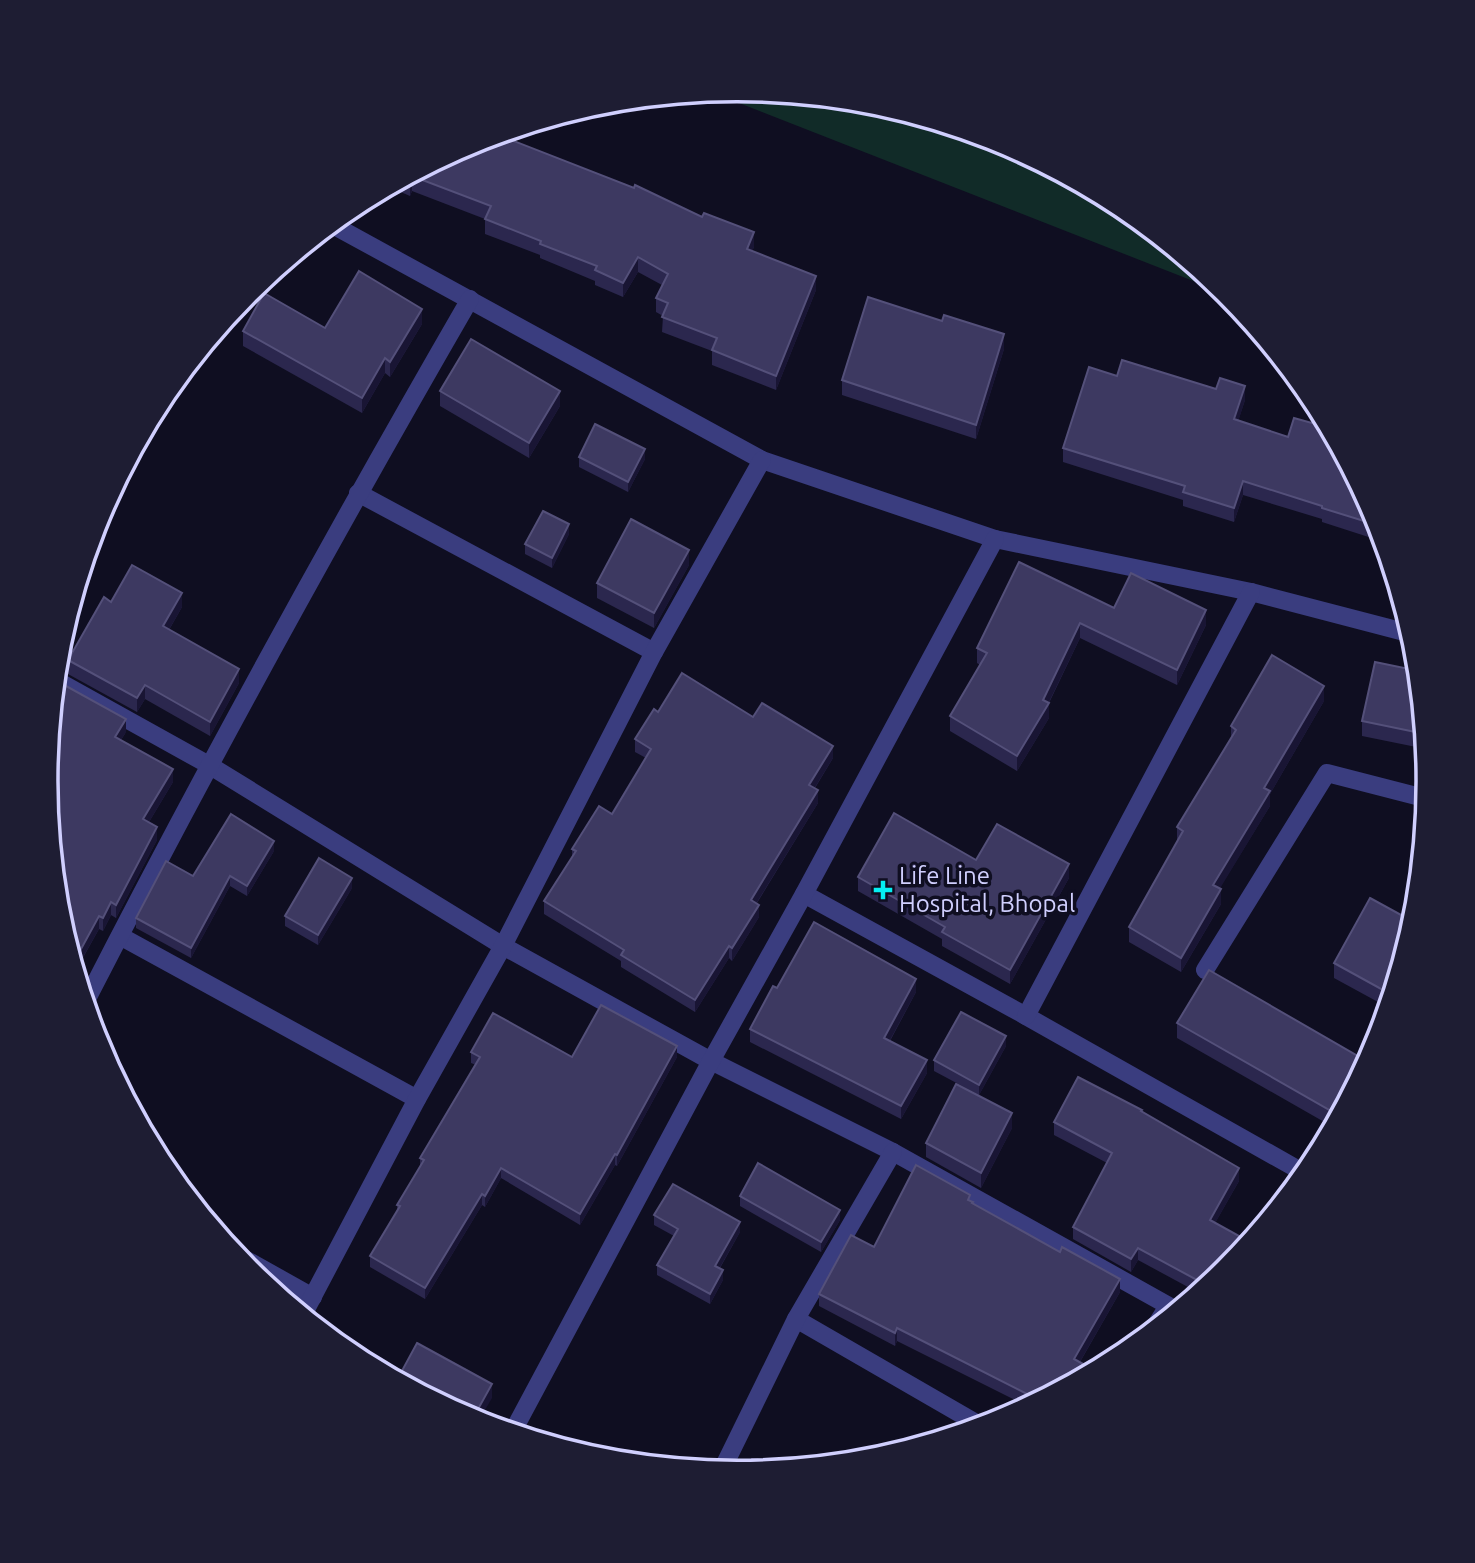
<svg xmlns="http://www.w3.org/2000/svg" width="1475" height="1563" font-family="Ubuntu,sans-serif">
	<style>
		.green { fill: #112b28 }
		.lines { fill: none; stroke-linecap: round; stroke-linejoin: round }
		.street { stroke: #3a3d7f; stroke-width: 18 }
		.wall { fill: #2b274e }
		.shaded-wall { fill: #191534 }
		.building { fill: #3d3961; stroke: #54507a; stroke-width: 2 }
		.poi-dot { fill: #05eff3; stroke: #0f0e21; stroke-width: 2.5 }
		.labels { text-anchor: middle; stroke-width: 7; stroke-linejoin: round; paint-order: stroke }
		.poi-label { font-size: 24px; fill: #d0cffe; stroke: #0f0e21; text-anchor: start }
		.rim { fill: none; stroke: #d0cffe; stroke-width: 3.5 }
	</style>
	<rect width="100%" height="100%" fill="#0f0e21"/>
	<polygon class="green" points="738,90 873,103 1003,142 1122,206 1229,295 711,92"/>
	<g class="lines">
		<g class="street">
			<polyline points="331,224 762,460 995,539 1251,592 1412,634"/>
			<polyline points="358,493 654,652"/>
			<polyline points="56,680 209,765 503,946 711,1061 893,1152 1178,1311"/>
			<polyline points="804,894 1026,1016 1306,1174"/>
			<polyline points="120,936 417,1099"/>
			<polyline points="1205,970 1327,773 1428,799"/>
			<path d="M85 1003C207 765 336 531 470 299"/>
			<polyline points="1026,1016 1251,592"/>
			<polyline points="234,1253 313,1297"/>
			<polyline points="303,1315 417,1099 503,946 654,652 762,460"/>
			<polyline points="796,1319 983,1427"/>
			<polyline points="1151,1333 1168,1306"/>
			<polyline points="512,1433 711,1061 804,894 995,539"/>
			<polyline points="721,1472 796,1319 893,1152"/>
		</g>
	</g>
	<g class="wall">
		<polygon points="510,131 510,140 754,247 752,251 816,290 776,390 712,365 712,351 662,332 663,316 656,312 656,298 662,285 638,272 623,297 595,285 595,281 540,258 540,255 485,234 485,219 412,191 410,196 389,187 473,142"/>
		<polygon points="422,324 390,377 385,373 362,413 243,346 243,331"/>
		<polygon points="1004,349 976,439 842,395 842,380"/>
		<polygon points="1117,376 1245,400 1238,421 1377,517 1384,542 1322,522 1322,519 1243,495 1234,522 1183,506 1183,500 1063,462 1063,448"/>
		<polygon points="440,391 560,406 529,458 440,406"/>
		<polygon points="579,457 645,459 628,492 579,467"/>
		<polygon points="569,534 552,568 525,554 525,544"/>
		<polygon points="689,565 654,628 597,598 597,583"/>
		<polygon points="111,602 182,607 169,630 239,683 210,736 145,699 137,712 68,674 68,660"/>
		<polygon points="1114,608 1206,625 1177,685 1080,638 1049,703 1049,718 1017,771 950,731 950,716 980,665 977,663 977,648"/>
		<polygon points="1419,671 1426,749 1362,736 1362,721"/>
		<polygon points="1324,701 1270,794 1270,806 1219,889 1221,904 1181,972 1129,942 1129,927 1177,842 1177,827 1231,738 1231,726"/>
		<polygon points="658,712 753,717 833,758 815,788 818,803 757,903 759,917 732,961 729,958 695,1012 621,967 621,961 544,914 544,901 572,857 572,849 612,814 646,758 635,752 635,739"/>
		<polygon points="126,732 121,740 173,782 149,822 157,840 116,918 111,915 103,931 99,929 80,963 81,976 78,980 59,916 46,781"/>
		<polygon points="274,851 247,896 230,886 191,958 136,928 136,918 193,876"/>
		<polygon points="976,860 1069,878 1010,984 942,946 942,939 858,891 858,877"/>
		<polygon points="352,888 318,945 285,926 285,916"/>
		<polygon points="1414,922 1389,1008 1334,978 1334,963"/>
		<polygon points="777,988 916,992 890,1041 927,1073 901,1119 750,1042 750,1029"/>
		<polygon points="1177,1023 1368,1062 1333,1127 1177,1038"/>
		<polygon points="1006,1046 979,1095 934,1071 934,1060"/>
		<polygon points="471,1052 572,1057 677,1057 617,1166 615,1165 580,1225 501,1178 485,1207 482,1205 425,1299 370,1267 370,1256 397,1211 397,1205 420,1166 420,1158 476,1065 471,1063"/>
		<polygon points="1142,1112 1239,1181 1215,1223 1227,1271 1199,1293 1138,1260 1131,1272 1073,1239 1073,1227 1107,1163 1054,1135 1054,1122"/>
		<polygon points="1012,1128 981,1188 926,1157 926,1143"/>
		<polygon points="740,1196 840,1220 821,1252 740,1206"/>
		<polygon points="970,1201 973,1204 1120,1292 1080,1362 1094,1372 1027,1408 1027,1406 897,1341 895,1346 819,1306 819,1294 874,1247"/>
		<polygon points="654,1215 740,1232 720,1268 723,1280 710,1304 657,1275 657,1265 674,1236 654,1225"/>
	</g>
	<g class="shaded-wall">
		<polygon points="412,176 412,191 410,196 410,181"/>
		<polygon points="754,232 754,247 747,263 747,249"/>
		<polygon points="638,257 638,272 623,297 623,283"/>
		<polygon points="816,276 816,290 776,390 776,376"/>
		<polygon points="422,309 422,324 390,377 390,362"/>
		<polygon points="1004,334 1004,349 976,439 976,425"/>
		<polygon points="385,358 385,373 362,413 362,398"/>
		<polygon points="1245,386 1245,400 1234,434 1234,419"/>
		<polygon points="560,391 560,406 529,458 529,443"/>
		<polygon points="645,449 645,459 628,492 628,482"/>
		<polygon points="1243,481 1243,495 1234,522 1234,508"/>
		<polygon points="569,524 569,534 552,568 552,558"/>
		<polygon points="689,550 689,565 654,628 654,613"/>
		<polygon points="182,593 182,607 163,640 163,626"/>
		<polygon points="1206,610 1206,625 1177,685 1177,670"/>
		<polygon points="1080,623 1080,638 1048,704 1049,703 1049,718 1017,771 1017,756"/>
		<polygon points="239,669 239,683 210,736 210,722"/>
		<polygon points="145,685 145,699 137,712 137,698"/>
		<polygon points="1324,686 1324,701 1270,794 1270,806 1213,900 1213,885 1264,788"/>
		<polygon points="126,719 126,732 115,749 115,737"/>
		<polygon points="833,746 833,758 809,797 809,785"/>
		<polygon points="173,769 173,782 143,832 143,819"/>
		<polygon points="818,790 818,803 751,912 751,900"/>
		<polygon points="157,827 157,840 116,918 116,905"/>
		<polygon points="274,841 274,851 247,896 247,886"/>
		<polygon points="1069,864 1069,878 1010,984 1010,970"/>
		<polygon points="230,876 230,886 191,958 191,948"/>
		<polygon points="352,878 352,888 318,945 318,935"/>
		<polygon points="1221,889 1221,904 1181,972 1181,958"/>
		<polygon points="111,902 111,915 103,931 103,918"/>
		<polygon points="759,905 759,917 732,961 732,948"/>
		<polygon points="99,916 99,929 75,971 75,960"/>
		<polygon points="729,946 729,958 695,1012 695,1000"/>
		<polygon points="81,963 81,976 78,980 76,972"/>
		<polygon points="916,979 916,992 884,1051 884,1038"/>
		<polygon points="1006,1036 1006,1046 979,1095 979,1085"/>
		<polygon points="677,1046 677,1057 617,1166 617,1155"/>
		<polygon points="927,1060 927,1073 901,1119 901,1106"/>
		<polygon points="1012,1113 1012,1128 981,1188 981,1173"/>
		<polygon points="615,1154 615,1165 580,1225 580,1214"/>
		<polygon points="501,1168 501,1178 485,1207 485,1196"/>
		<polygon points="1239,1168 1239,1181 1210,1232 1210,1220"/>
		<polygon points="482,1194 482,1205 425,1299 425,1288"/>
		<polygon points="840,1210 840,1220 821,1252 821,1242"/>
		<polygon points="740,1222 740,1232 715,1276 715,1266"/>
		<polygon points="1138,1248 1138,1260 1131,1272 1131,1259"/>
		<polygon points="723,1270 723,1280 710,1304 710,1294"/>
		<polygon points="1120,1279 1120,1292 1074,1372 1074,1359"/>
		<polygon points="897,1328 897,1341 895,1346 895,1333"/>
		<polygon points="492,1384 492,1398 478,1422 472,1420"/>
	</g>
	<g class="building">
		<polygon points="509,131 506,138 634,188 635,185 702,217 704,213 754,232 747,249 816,276 776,376 712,350 717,338 662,317 668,303 656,298 668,274 638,257 623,283 595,270 597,266 540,244 541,241 485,219 491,206 412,176 410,181 405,179 473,142"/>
		<polygon points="359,271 422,309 390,362 385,358 362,398 243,331 264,293 325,328"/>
		<polygon points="868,297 942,321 944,315 1004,334 976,425 842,380"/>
		<polygon points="471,339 560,391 529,443 440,391"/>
		<polygon points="1122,360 1216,389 1220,378 1245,386 1234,419 1288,437 1294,418 1330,428 1377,517 1380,526 1322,508 1322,506 1243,481 1234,508 1183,492 1185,486 1063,448 1089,367 1117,376"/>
		<polygon points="595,424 645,449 628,482 579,457"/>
		<polygon points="543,511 569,524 552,558 525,544"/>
		<polygon points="631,519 689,550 654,613 597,583"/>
		<polygon points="1019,562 1114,608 1131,573 1206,610 1177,670 1080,623 1043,700 1049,703 1017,756 950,716 987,653 977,648"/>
		<polygon points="132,565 182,593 163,626 239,669 210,722 145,685 137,698 68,660 104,597 111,602"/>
		<polygon points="1272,655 1324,686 1264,788 1270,791 1213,885 1221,889 1181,958 1129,927 1183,831 1177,827 1236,730 1231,726"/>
		<polygon points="1375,662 1419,671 1425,734 1362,721"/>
		<polygon points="682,673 753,717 762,703 833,746 809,785 818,790 751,900 759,905 732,948 729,946 695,1000 621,955 624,950 544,901 576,851 572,849 599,806 612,814 651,749 635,739 654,709 658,712"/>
		<polygon points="57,681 126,719 115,737 173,769 143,819 157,827 116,905 111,902 103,918 99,916 75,960 81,963 76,972 59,916 46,781 55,684"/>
		<polygon points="894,813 976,860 997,824 1069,864 1010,970 942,932 945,927 858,877"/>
		<polygon points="231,814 274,841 247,886 230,876 191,948 136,918 166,861 193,876"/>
		<polygon points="319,858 352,878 318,935 285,916"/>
		<polygon points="1370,898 1414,922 1392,995 1334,963"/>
		<polygon points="814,922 916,979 884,1038 927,1060 901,1106 750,1029 773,986 777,988"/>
		<polygon points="1209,970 1368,1062 1340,1116 1177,1023"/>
		<polygon points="601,1005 677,1046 617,1155 615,1154 580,1214 501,1168 485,1196 482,1194 425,1288 370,1256 400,1206 397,1205 424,1160 420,1158 480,1057 471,1052 493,1013 572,1057"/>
		<polygon points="961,1012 1006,1036 979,1085 934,1060"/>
		<polygon points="1078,1077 1142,1110 1141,1111 1239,1168 1210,1220 1250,1242 1227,1271 1208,1286 1138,1248 1131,1259 1073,1227 1112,1153 1054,1122"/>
		<polygon points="956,1084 1012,1113 981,1173 926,1143"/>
		<polygon points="758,1163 840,1210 821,1242 740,1196"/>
		<polygon points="916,1165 970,1195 968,1200 973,1202 972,1203 1060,1252 1062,1247 1120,1279 1074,1359 1094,1370 1093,1372 1028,1407 1033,1397 897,1328 895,1333 819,1294 851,1235 874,1247"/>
		<polygon points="673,1184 740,1222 715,1266 723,1270 710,1294 657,1265 678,1229 654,1215"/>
		<polygon points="417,1343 492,1384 472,1420 397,1380"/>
		<polygon points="752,1459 809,1466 744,1473"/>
	</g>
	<path class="poi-dot" d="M879.5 879.5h7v7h7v7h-7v7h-7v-7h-7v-7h7z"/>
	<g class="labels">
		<g class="poi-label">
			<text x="899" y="884">Life Line<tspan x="899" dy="28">Hospital, Bhopal</tspan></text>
		</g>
	</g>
	<path d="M0 0H1475V1563H0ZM58 781a679 679 0 1 1 1358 0a679 679 0 1 1-1358 0Z" fill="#1e1d33" fill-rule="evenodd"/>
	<path class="rim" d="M58 781a679 679 0 1 1 1358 0a679 679 0 1 1-1358 0Z"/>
</svg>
